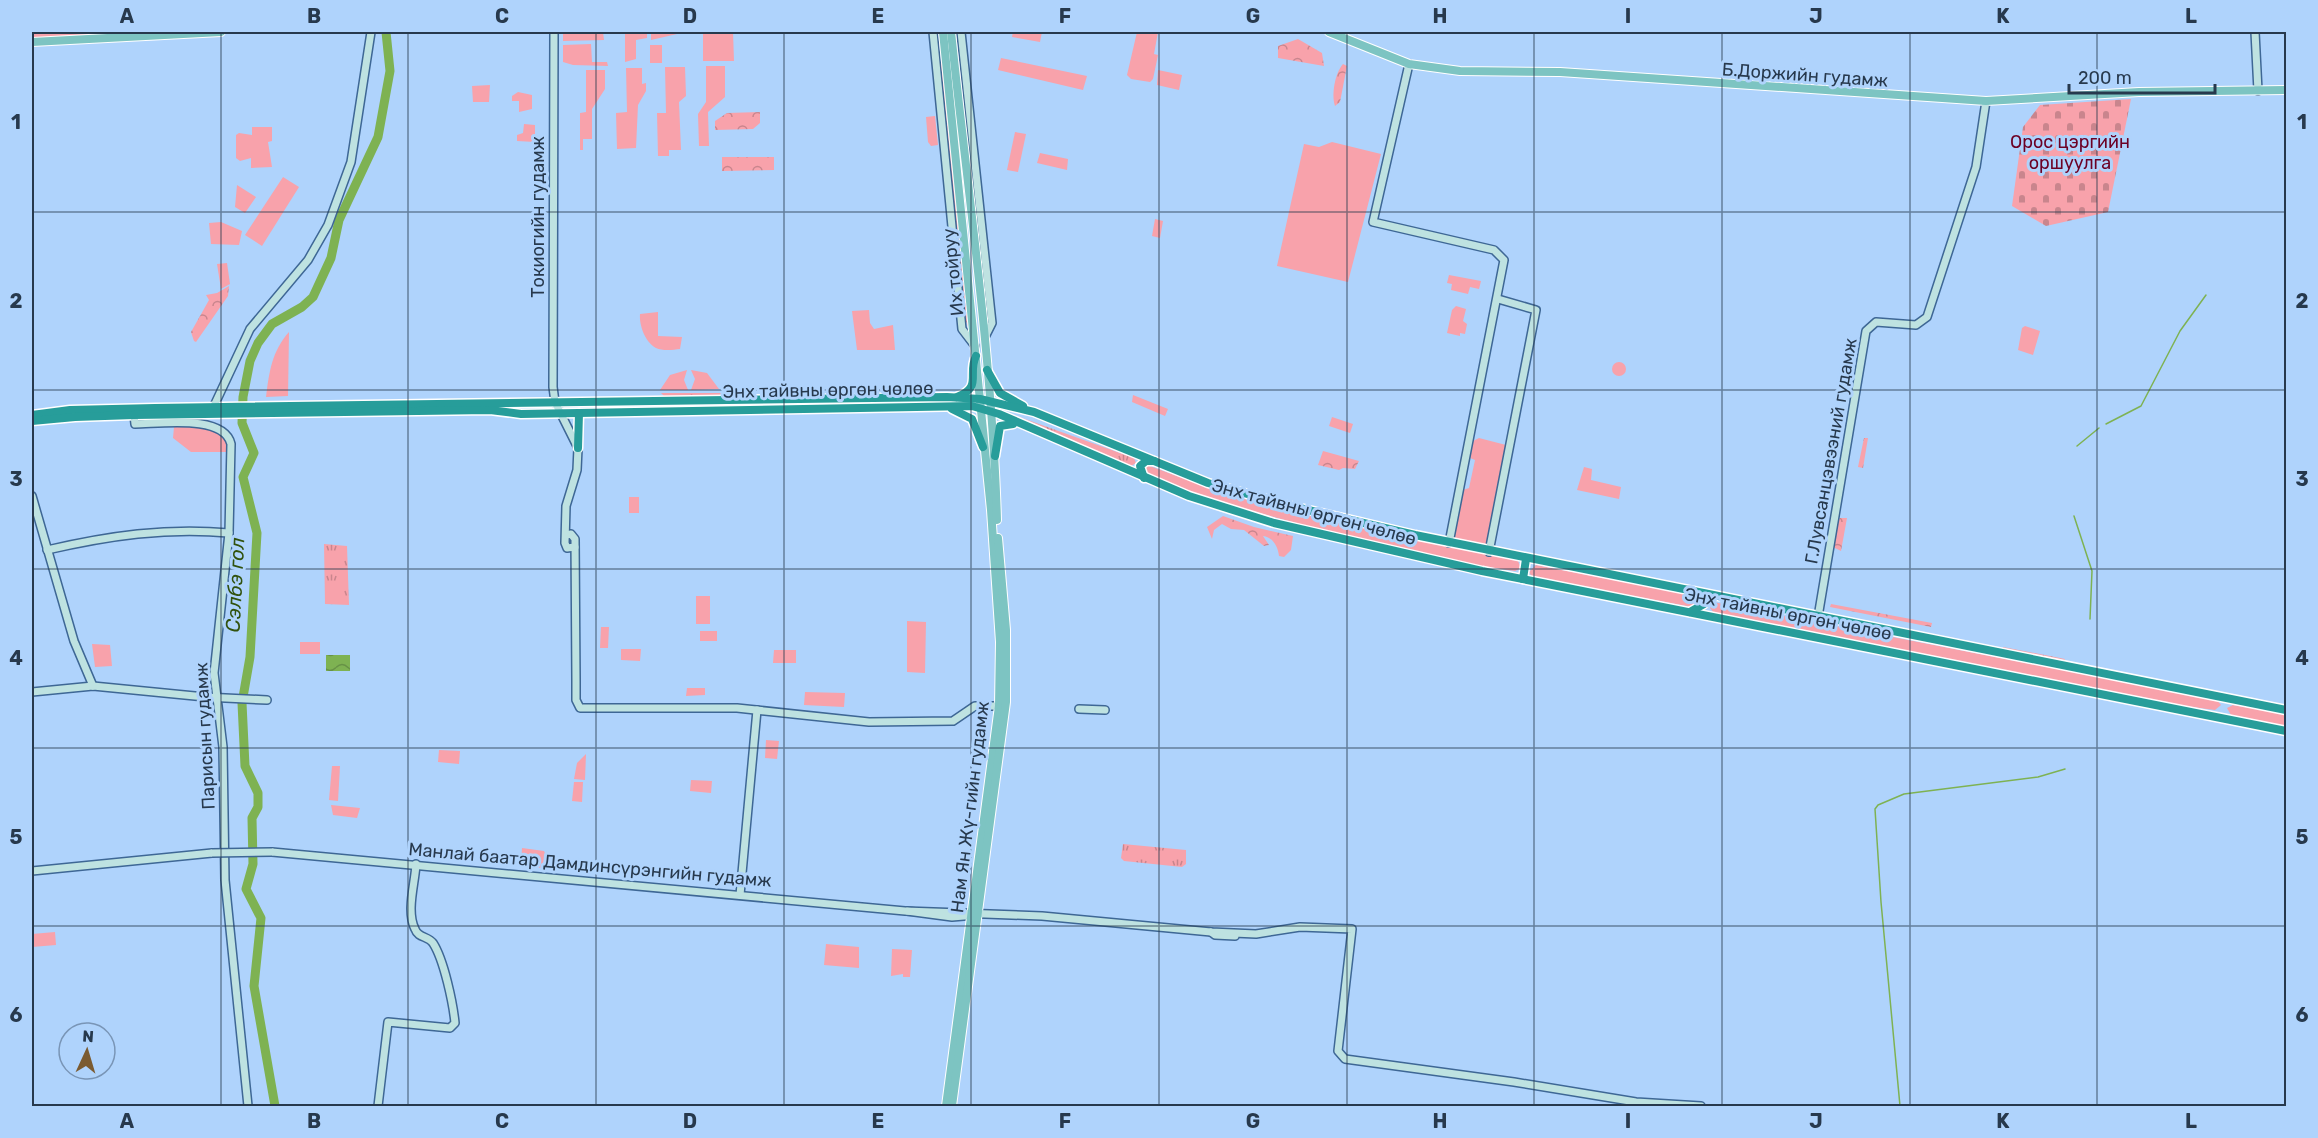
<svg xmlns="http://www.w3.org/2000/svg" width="2318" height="1138" font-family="Rubik,sans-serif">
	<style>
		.grass { fill: url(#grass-tufts) }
		.forest { fill: url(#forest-crowns) }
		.cemetery { fill: url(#cemetery-stones) }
		.park { fill: #f8a2ab }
		.water { fill: url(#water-waves) }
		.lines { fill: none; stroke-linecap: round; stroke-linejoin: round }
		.stream { stroke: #7eb252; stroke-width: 1.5 }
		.river { stroke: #7eb252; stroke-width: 9 }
		.secondary-casing { stroke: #3e6795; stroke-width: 10 }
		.primary-casing { stroke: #fff; stroke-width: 10 }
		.highway-casing { stroke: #fff; stroke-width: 11 }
		.secondary { stroke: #bee2e1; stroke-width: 7 }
		.primary { stroke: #7dc4c2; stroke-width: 8 }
		.highway { stroke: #279d9a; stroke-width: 8 }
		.secondary-bridge-casing { stroke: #3e6795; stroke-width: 10; stroke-linecap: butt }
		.secondary-bridge { stroke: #bee2e1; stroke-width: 7 }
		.grid { fill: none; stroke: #27394d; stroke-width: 1.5; stroke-opacity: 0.55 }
		.labels { text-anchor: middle; stroke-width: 6; stroke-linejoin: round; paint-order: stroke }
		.street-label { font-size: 18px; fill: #27394d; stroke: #afd3fc }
		.park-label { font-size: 18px; fill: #6c0124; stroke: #afd3fc }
		.water-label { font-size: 20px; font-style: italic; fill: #31520e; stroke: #afd3fc }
		.neatline { fill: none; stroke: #27394d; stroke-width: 2 }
		.grid-label { font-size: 20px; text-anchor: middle; font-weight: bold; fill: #27394d }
	</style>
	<defs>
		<pattern id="grass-tufts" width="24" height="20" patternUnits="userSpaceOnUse" patternTransform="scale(1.5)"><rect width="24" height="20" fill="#f8a2ab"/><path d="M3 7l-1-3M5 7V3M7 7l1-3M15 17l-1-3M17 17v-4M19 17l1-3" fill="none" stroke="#c9858d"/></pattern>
		<pattern id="forest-crowns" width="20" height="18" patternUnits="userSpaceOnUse" patternTransform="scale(1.5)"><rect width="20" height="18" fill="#f8a2ab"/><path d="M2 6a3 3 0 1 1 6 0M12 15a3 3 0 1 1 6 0" fill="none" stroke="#c9858d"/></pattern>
		<pattern id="cemetery-stones" width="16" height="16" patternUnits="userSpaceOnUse" patternTransform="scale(1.5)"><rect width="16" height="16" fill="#f8a2ab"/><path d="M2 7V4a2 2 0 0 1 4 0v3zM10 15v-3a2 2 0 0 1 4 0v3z" fill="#c9858d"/></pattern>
		<pattern id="water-waves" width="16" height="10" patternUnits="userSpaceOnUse" patternTransform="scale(1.5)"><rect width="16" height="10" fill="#7eb252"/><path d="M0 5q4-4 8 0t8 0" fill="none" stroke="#679246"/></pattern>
	</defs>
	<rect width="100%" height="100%" fill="#afd3fc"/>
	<g class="grass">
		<polygon points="944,62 971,334 963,314 939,63"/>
		<polygon points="973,172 989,323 986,332 971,194"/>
		<polygon points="661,393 721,393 719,396 665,397"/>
		<polygon points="997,409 1134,458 1136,463 1131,466"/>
		<polygon points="324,544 347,546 349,605 325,604"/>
		<polygon points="1123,844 1186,850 1186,864 1182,867 1124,861 1121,858"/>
	</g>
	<g class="forest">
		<polygon points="1298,39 1322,53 1324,66 1278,58 1278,46"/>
		<path d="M1343 64 1347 66 1340 102 1335 106C1331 95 1335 73 1343 64Z"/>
		<polygon points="760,112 760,123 753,129 715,130 715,121 727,113"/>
		<polygon points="722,157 774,157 774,170 722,171"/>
		<polygon points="229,286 228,296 196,342 194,341 191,332 209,300 206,295 217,293"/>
		<polygon points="1864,438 1868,438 1863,468 1858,467"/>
		<polygon points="1323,451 1359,461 1355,469 1343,468 1339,470 1318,465"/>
		<path d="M1223 516 1254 527 1293 536 1291 550 1284 557 1279 556C1278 547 1273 537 1263 536L1269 545 1264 546 1244 530 1231 529 1222 524 1214 530 1212 539 1207 527Z"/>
		<polygon points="1840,518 1847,518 1841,551 1833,547 1837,521"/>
		<polygon points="1831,604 1932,623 1931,627 1830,607"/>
		<polygon points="2003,647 2065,659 2064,661 2003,649"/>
	</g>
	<polygon class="cemetery" points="2131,99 2108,212 2046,226 2012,206 2023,127 2040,105"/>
	<g class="park">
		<polygon points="32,32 146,32 32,38"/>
		<polygon points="563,32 603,32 604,40 563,41"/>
		<polygon points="625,32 647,32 647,38 636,40 636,59 625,62"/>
		<polygon points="651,32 677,32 677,34 651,40"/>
		<polygon points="703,32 733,32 734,61 703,61"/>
		<polygon points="1013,32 1042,32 1040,42 1012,37"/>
		<polygon points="1137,32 1158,32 1154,54 1158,55 1153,79 1150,82 1131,79 1127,75"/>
		<polygon points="591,44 592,62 607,62 608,66 573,65 563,62 563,45"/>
		<rect x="650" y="45" width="12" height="18"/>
		<polygon points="1001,58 1087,76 1083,90 998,70"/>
		<polygon points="706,66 725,66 725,97 708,112 709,146 699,146 698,114 706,102"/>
		<polygon points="665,67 685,67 686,96 679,102 681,150 669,150 669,156 658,156 657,113 666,113"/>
		<polygon points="626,68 642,68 642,84 646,83 646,91 638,105 636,148 617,149 616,113 627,112"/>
		<polygon points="586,70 605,70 605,89 592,109 592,139 583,139 583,150 580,150 580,113 586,112"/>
		<polygon points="1158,70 1182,75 1179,90 1157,85"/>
		<polygon points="490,85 489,102 473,102 472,86"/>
		<polygon points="518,92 532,95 532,109 519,112 519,101 512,101 512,96"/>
		<polygon points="935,116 938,145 931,146 928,142 926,117"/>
		<polygon points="524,124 535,125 535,142 517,141 517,135 523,133"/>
		<polygon points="252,127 272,127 272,141 268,142 272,167 251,168 251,158 240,161 236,158 236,135 239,133 252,135"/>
		<polygon points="1015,132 1026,134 1018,172 1007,170"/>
		<polygon points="1332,142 1381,154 1348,282 1277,266 1304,144 1319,147"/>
		<polygon points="1040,153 1068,159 1067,170 1037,163"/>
		<polygon points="283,177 299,187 262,246 245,235"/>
		<polygon points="237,185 256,197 245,213 235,207"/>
		<polygon points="1155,219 1163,221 1160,238 1152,236"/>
		<polygon points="221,222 242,231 239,245 211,244 209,223"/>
		<polygon points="227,263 230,284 221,289 217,264"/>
		<polygon points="1449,275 1481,281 1479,289 1470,287 1468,294 1451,290 1452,284 1447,283"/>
		<polygon points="1456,306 1466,309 1463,321 1467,324 1465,334 1460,333 1460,336 1447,333 1452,310"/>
		<polygon points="869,310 870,323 874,329 893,325 895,350 857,350 852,311"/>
		<path d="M658 312V336L682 337 680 349C673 350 662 351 656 348 645 342 639 325 640 314Z"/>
		<polygon points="2025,326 2040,331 2033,355 2018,350 2022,328"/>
		<path d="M289 332 288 396 266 397C269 372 272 351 289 332Z"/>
		<circle cx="1619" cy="369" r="7"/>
		<polygon points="687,370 684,380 688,390 660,390 670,375"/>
		<polygon points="691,370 707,373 719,389 691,390 695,379"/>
		<polygon points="1133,395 1168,409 1165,416 1132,402"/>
		<polygon points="1332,417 1353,424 1350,433 1329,426"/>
		<path d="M174 427C196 427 227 422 228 452H191L173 438Z"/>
		<polygon points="1479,438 1506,445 1487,545 1484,546 1456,540 1454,537 1463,490 1469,488 1475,460 1470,458 1473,441"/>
		<path d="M1147 465 1229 495 1286 510 1518 561 1521 568 1515 571 1481 566C1367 540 1253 518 1144 474L1142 469Z"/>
		<polygon points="1584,467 1592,469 1591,480 1621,487 1619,499 1577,490"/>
		<rect x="629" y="497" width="10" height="16"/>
		<polygon points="1536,565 1697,596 1702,599 1697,608 1532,577 1529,572"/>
		<rect x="696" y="596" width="14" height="28"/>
		<polygon points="1713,602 2217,700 2221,705 2215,710 2184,706 1714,613 1710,608"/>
		<polygon points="907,621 926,622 925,673 907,672"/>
		<polygon points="601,627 609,627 608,648 600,648"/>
		<rect x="700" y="631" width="17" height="10"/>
		<rect x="300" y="642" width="20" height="12"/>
		<polygon points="92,644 110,645 112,666 95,667"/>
		<polygon points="621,649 641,649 640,661 621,660"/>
		<polygon points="774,650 796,650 796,663 773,663"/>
		<polygon points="687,688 705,688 705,695 686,696"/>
		<polygon points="805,692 845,693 844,707 804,705"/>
		<polygon points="2233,705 2286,714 2286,726 2231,715 2227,708"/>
		<polygon points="766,740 779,741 777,759 765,758"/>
		<polygon points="439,750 460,751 459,764 438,762"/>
		<polygon points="586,754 585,780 574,779 577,763"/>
		<polygon points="332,766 340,766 338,801 329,800"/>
		<polygon points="691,780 712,781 711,793 690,791"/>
		<polygon points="574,782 583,782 582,802 572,801"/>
		<polygon points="331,805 360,808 357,818 333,815"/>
		<polygon points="522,848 544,851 552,869 521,866"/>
		<polygon points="55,932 56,945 32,947 32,934"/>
		<polygon points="826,944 859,947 859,968 824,965"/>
		<polygon points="892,949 912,950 910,977 903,977 903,974 891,976"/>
	</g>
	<rect class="water" x="326" y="655" width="24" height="16"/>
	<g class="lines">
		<g class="stream">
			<polyline points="2106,424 2141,406 2180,331 2206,295"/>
			<polyline points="2077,446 2099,428"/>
			<polyline points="2074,516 2092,571 2090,619"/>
			<polyline points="1900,1106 1881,902 1875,809 1878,805 1904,794 2038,777 2065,769"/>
		</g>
		<polyline class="river" points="275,1106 254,986 261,918 246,889 253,864 252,818 258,807 258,793 245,766 242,703 250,657 257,533 243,477 254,453 242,423 243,397 250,361 258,343 272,324 302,307 313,297 331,258 339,220 378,137 390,71 386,32"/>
		<g class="secondary-casing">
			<g id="secondary">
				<polyline points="554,32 553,387 555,402 578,448 577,470 566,506 565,543 567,548 575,547"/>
				<polyline points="933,32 962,329 975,346"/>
				<polyline points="961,32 992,323 985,337"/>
				<polyline points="2255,32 2258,91"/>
				<polyline points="1409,64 1373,222 1494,250 1504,260 1449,543"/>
				<polyline points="213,408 250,329 308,260 328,225 351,162 371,32"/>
				<path d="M134 415 135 424C159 424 224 414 231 444L229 533 214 673 223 747 225 880 248 1106"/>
				<polyline points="32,496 74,641 93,686"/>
				<polyline points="566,535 571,534 575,539 576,681 576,700 580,708 737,708 869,722 953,721 975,706 999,706"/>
				<path d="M47 550C108 536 167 527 229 533"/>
				<polyline points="1489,552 1536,310 1498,299"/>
				<polyline points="1818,617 1866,331 1876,322 1916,325 1927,317 1976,167 1986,101"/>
				<polyline points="32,692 93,686 205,697 267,700"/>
				<polyline points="1079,709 1105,710"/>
				<polyline points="272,852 905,911 1042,916 1211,932 1256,934 1300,927 1352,929 1338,1051 1345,1059 1514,1082 1636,1102 1701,1106"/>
				<polyline points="32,871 212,853"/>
				<polyline points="740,895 757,710"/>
				<polyline points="907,911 952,917 976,915"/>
				<polyline points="1211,932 1215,935 1235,936"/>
				<path d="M378 1106 388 1022 450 1028 455 1023C453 1003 444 960 433 943 428 936 418 938 415 929 406 911 415 884 416 864"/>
			</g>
		</g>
		<g class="primary-casing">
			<g id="primary">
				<polyline points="943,32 991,510 1000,642 999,706 946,1106"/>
				<path d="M951 32C968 194 992 356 997 520"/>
				<polyline points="1329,32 1409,64 1460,71 1560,72 1986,101 2139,92 2286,90"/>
				<polyline points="32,42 221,32"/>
				<polyline points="952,1106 1006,702 1006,630 998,538"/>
			</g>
		</g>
		<g class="highway-casing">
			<g id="highway">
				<polyline points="987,370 1000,393 1023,406"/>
				<path d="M957 397C983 387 967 374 976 356"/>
				<polyline points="952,409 972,419 983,447"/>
				<polyline points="32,415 70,410 155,408 947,397 980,399 1034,412 1208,483 1287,505 1415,535 2286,710"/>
				<polyline points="32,421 75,417 134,415 490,410 521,414 972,406 999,414 1189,496 1274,523 1482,571 2286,731"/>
				<polyline points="578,448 579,413"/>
				<polyline points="995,456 1000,426 1013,424"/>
				<polyline points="1144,478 1140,466 1146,461 1154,461"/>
				<polyline points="1523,579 1526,559"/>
				<polyline points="1690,612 1704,604 1703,598 1698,595"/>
			</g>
		</g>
		<use href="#secondary" class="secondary"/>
		<use href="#primary" class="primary"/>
		<use href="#highway" class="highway"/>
		<g class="secondary-bridge-casing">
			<polyline id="secondary-bridge" points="212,853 272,852"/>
		</g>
		<use href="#secondary-bridge" class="secondary-bridge"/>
	</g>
	<path class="grid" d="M221 32V1106M408 32V1106M596 32V1106M784 32V1106M971 32V1106M1159 32V1106M1347 32V1106M1534 32V1106M1722 32V1106M1910 32V1106M2097 32V1106M32 212H2286M32 390H2286M32 569H2286M32 748H2286M32 926H2286"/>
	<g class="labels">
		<g class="street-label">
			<text transform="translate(1805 75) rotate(4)" y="6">Б.Доржийн гудамж</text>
			<text transform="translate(538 217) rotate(-90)" y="6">Токиогийн гудамж</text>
			<text transform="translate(953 272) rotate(-96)" y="6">Их тойруу</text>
			<text transform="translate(828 390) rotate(-1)" y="6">Энх тайвны өргөн чөлөө</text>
			<text transform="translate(1831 451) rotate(-80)" y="6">Г.Лувсанцэвээний гудамж</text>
			<text transform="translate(1314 512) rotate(15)" y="6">Энх тайвны өргөн чөлөө</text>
			<text transform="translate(1788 614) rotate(11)" y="6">Энх тайвны өргөн чөлөө</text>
			<text transform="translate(205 736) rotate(-93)" y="6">Парисын гудамж</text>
			<text transform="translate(970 807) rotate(-83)" y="6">Нам Ян Жү-гийн гудамж</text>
			<text transform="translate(590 865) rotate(5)" y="6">Манлай баатар Дамдинсүрэнгийн гудамж</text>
		</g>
		<g class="park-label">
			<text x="2070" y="148">Орос цэргийн<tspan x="2070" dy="21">оршуулга</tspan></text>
		</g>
		<g class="water-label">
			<text transform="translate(235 585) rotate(-87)" y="7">Сэлбэ гол</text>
		</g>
	</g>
	<rect width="2318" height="1138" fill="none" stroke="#afd3fc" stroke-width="66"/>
	<g transform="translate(87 1051) rotate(4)"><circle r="28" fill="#afd3fc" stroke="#7995b6" stroke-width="1.5"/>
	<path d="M0-4.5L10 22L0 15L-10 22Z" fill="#7b5b31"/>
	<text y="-9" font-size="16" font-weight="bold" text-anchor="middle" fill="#27394d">N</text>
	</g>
	<path d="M2069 84v9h146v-9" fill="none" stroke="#27394d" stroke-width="3"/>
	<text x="2078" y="84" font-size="18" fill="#27394d" stroke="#afd3fc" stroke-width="4.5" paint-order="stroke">200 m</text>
	<rect x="33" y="33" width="2252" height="1072" class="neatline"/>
	<g class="grid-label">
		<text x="127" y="23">A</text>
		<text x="314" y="23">B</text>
		<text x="502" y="23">C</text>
		<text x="690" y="23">D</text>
		<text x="878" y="23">E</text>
		<text x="1065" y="23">F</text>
		<text x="1253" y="23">G</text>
		<text x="1440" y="23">H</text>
		<text x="1628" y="23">I</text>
		<text x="1816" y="23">J</text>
		<text x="2003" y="23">K</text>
		<text x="2191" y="23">L</text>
		<text x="16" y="129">1</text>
		<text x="2302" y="129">1</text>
		<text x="16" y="308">2</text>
		<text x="2302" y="308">2</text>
		<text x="16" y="486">3</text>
		<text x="2302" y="486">3</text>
		<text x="16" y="665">4</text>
		<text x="2302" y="665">4</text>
		<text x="16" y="844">5</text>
		<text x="2302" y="844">5</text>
		<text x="16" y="1022">6</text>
		<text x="2302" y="1022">6</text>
		<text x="127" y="1128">A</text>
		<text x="314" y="1128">B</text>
		<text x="502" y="1128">C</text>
		<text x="690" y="1128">D</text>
		<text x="878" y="1128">E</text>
		<text x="1065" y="1128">F</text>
		<text x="1253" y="1128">G</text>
		<text x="1440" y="1128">H</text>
		<text x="1628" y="1128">I</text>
		<text x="1816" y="1128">J</text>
		<text x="2003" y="1128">K</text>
		<text x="2191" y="1128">L</text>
	</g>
</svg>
